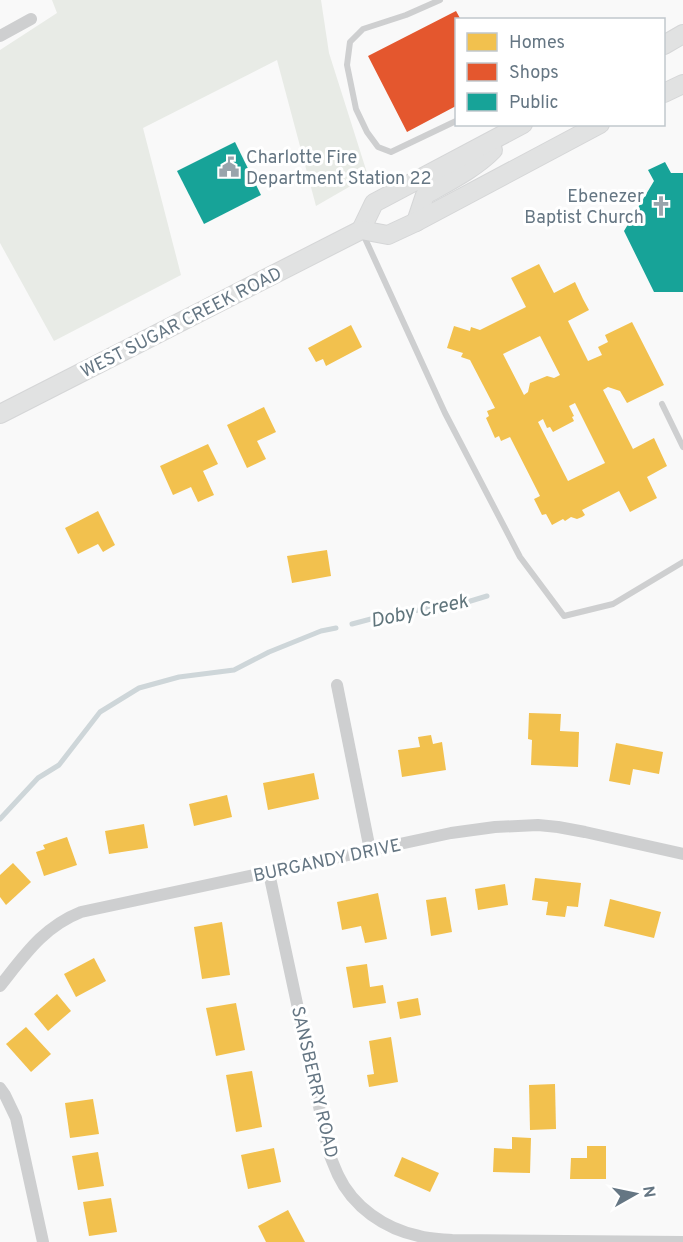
<svg xmlns="http://www.w3.org/2000/svg" width="683" height="1242" font-family="Overpass,sans-serif">
	<style>
		.green { fill: #e8ebe6 }
		.homes { fill: #f2c14e; fill-rule: evenodd }
		.shops { fill: #e4572e }
		.public { fill: #17a398 }
		.lines { fill: none; stroke-linecap: round; stroke-linejoin: round }
		.stream { stroke: #ced6d9; stroke-width: 5 }
		.secondary-casing { stroke: #d5d6d7; stroke-width: 20 }
		.service { stroke: #cecfd0; stroke-width: 6 }
		.minor { stroke: #cecfd0; stroke-width: 12 }
		.secondary { stroke: #e1e2e2; stroke-width: 18 }
		.labels { text-anchor: middle; stroke-width: 6; stroke-linejoin: round; paint-order: stroke }
		.poi-label { font-size: 18px; fill: #657683; stroke: #fff; text-anchor: start }
		.street-label { font-size: 18px; fill: #657683; stroke: #fff }
		.water-label { font-size: 20px; font-style: italic; fill: #60757c; stroke: #fff }
	</style>
	<rect width="100%" height="100%" fill="#f9f9f9"/>
	<polygon class="green" points="52,0 321,0 329,53 368,176 316,206 277,60 143,128 181,275 54,341 0,243 0,50 57,13"/>
	<g class="homes">
		<path d="M539 264 554 293 575 282 583 299 589 310 568 321 588 361 602 355 598 347 608 342 605 335 632 322 664 385 627 403 620 391 608 387 603 390 633 449 654 438 667 466 647 477 657 498 630 512 619 491 582 510 585 515 582 517 577 519 571 517 565 521 563 519 552 525 546 514 542 515 534 499 540 496 510 437 501 441 499 436 495 438 491 429 486 418 489 416 487 411 495 408 470 360 461 357 463 353 447 348 454 326 470 331 471 327 480 330 526 307 511 278ZM540 336 560 375 554 378 547 376 530 383 528 392 524 395 503 354ZM575 403 605 463 568 481 538 422 543 419 547 428 550 427 553 432 574 421 572 417 574 416 569 406Z"/>
		<polygon points="351,325 362,347 326,366 323,359 316,362 308,348"/>
		<polygon points="264,407 276,432 257,441 266,459 247,468 227,425"/>
		<polygon points="208,444 218,464 203,471 214,495 198,502 191,487 173,495 160,466"/>
		<polygon points="98,511 115,545 103,552 98,544 78,554 65,528"/>
		<polygon points="327,550 331,576 292,583 287,556"/>
		<polygon points="529,713 561,714 560,731 579,732 578,767 531,765 532,740 528,739"/>
		<polygon points="431,735 433,744 442,742 446,770 402,777 398,750 420,747 418,737"/>
		<polygon points="616,743 663,752 659,774 633,769 630,785 609,781"/>
		<polygon points="314,773 319,799 268,810 263,783"/>
		<polygon points="227,795 232,817 194,826 189,804"/>
		<polygon points="144,824 148,848 109,854 105,831"/>
		<polygon points="67,837 77,865 44,876 36,852 45,849 43,845"/>
		<polygon points="13,863 31,882 6,905 0,897 0,875"/>
		<polygon points="535,878 581,883 578,907 567,906 565,917 546,915 548,902 532,900"/>
		<polygon points="505,884 508,905 478,910 475,889"/>
		<polygon points="378,893 387,939 365,943 361,926 342,930 337,902"/>
		<polygon points="446,897 452,932 431,936 426,900"/>
		<polygon points="610,899 661,912 654,938 604,926"/>
		<polygon points="222,922 230,975 202,979 194,927"/>
		<polygon points="94,958 106,981 76,997 64,974"/>
		<polygon points="367,964 370,987 383,985 386,1003 353,1008 346,967"/>
		<polygon points="57,994 71,1011 48,1031 34,1014"/>
		<polygon points="418,998 421,1015 400,1019 397,1002"/>
		<polygon points="236,1003 245,1050 216,1056 206,1008"/>
		<polygon points="26,1027 51,1054 31,1072 6,1044"/>
		<polygon points="391,1037 398,1082 369,1087 367,1075 374,1074 369,1041"/>
		<polygon points="252,1071 262,1127 236,1132 226,1075"/>
		<polygon points="555,1084 556,1129 530,1130 529,1085"/>
		<polygon points="93,1099 99,1134 70,1138 65,1103"/>
		<polygon points="512,1137 531,1138 530,1173 493,1172 494,1148 512,1149"/>
		<polygon points="587,1146 606,1146 606,1179 570,1179 571,1158 587,1158"/>
		<polygon points="274,1148 281,1182 248,1189 241,1155"/>
		<polygon points="98,1152 104,1186 78,1190 72,1156"/>
		<polygon points="402,1157 439,1173 430,1192 394,1176"/>
		<polygon points="111,1198 117,1232 89,1236 83,1202"/>
		<polygon points="288,1210 305,1242 266,1242 258,1226"/>
	</g>
	<polygon class="shops" points="456,11 461,20 456,20 456,106 407,132 368,56"/>
	<g class="public">
		<polygon points="235,142 261,195 204,224 177,171"/>
		<polygon points="665,162 671,173 683,173 683,292 654,292 624,231 654,181 648,170"/>
	</g>
	<g class="lines">
		<g class="stream">
			<polyline points="352,624 386,615 464,603 487,596"/>
			<polyline points="0,819 38,778 59,765 100,712 139,688 179,677 234,670 269,652 321,631 336,628"/>
		</g>
		<g class="secondary-casing">
			<g id="secondary">
				<polyline points="664,45 683,34"/>
				<polyline points="664,93 683,84"/>
				<path d="M416 222 425 195C446 183 476 168 493 150"/>
				<polyline points="361,230 374,203 523,124"/>
				<polyline points="0,414 361,230 388,235 416,222 600,124"/>
			</g>
		</g>
		<g class="service">
			<polyline points="440,0 406,15 363,29 350,42 347,65 356,109 367,132 378,147 391,152 456,121"/>
			<polyline points="363,234 445,413 520,557 564,616 613,604 683,562"/>
			<polyline points="662,404 683,447"/>
		</g>
		<g class="minor">
			<polyline points="0,36 31,19"/>
			<polyline points="337,685 370,850"/>
			<path d="M269 873 329 1153C332 1161 335 1168 338 1175 353 1207 385 1229 419 1236 429 1239 441 1239 452 1240L683 1242"/>
			<path d="M0 986C24 956 43 927 81 912L451 833 495 827 538 825 558 827 585 832 683 854"/>
			<polyline points="0,1088 5,1095 16,1118 43,1242"/>
		</g>
		<use href="#secondary" class="secondary"/>
	</g>
	<defs>
		<g id="civic-bare" transform="scale(1.62)"><path d="M-.6-6.5H3V-4.5H.6V-3L4-1V1h2V6H-6V1h2V-1L-.6-3ZM-1.2 2.5V6h2.4V2.5Z" fill="#99a4ac" stroke="#fff" stroke-width="2.5" paint-order="stroke"/></g>
		<g id="church-bare" transform="scale(1.62)"><path d="M-1.2-6h2.4v3.5h3.3v2.4h-3.3V6h-2.4V-.1h-3.3v-2.4h3.3Z" fill="#99a4ac" stroke="#fff" stroke-width="2.5" paint-order="stroke"/></g>
	</defs>
	<g fill-rule="evenodd">
		<use href="#civic-bare" x="229" y="167"/>
		<use href="#church-bare" x="661" y="206"/>
	</g>
	<g class="labels">
		<g class="poi-label">
			<text x="246" y="163">Charlotte Fire<tspan x="246" dy="21">Department Station 22</tspan></text>
			<text x="644" y="202" text-anchor="end">Ebenezer<tspan x="644" dy="21">Baptist Church</tspan></text>
		</g>
		<g class="street-label">
			<text transform="translate(181 322) rotate(-27)" y="6">WEST SUGAR CREEK ROAD</text>
			<text transform="translate(327 860) rotate(-12)" y="6">BURGANDY DRIVE</text>
			<text transform="translate(315 1082) rotate(77)" y="6">SANSBERRY ROAD</text>
		</g>
		<g class="water-label">
			<text transform="translate(419 610) rotate(-12)" y="7">Doby Creek</text>
		</g>
	</g>
	<rect x="455" y="18" width="210" height="108" fill="#ffffff" stroke="#c1c8cd" stroke-width="1.5"/>
	<rect x="467" y="33" width="30" height="18" fill="#f2c14e" stroke="#c1c8cd" stroke-width="1.5"/>
	<text x="509" y="48" font-size="18" fill="#657683">Homes</text>
	<rect x="467" y="63" width="30" height="18" fill="#e4572e" stroke="#c1c8cd" stroke-width="1.5"/>
	<text x="509" y="78" font-size="18" fill="#657683">Shops</text>
	<rect x="467" y="93" width="30" height="18" fill="#17a398" stroke="#c1c8cd" stroke-width="1.5"/>
	<text x="509" y="108" font-size="18" fill="#657683">Public</text>
	<g transform="translate(635 1194) rotate(81)" stroke="#ffffff" stroke-width="4.5" paint-order="stroke">
	<path d="M0-4.5L10 22L0 15L-10 22Z" fill="#657683"/>
	<text y="-9" font-size="16" font-weight="bold" text-anchor="middle" fill="#657683">N</text>
	</g>
</svg>
